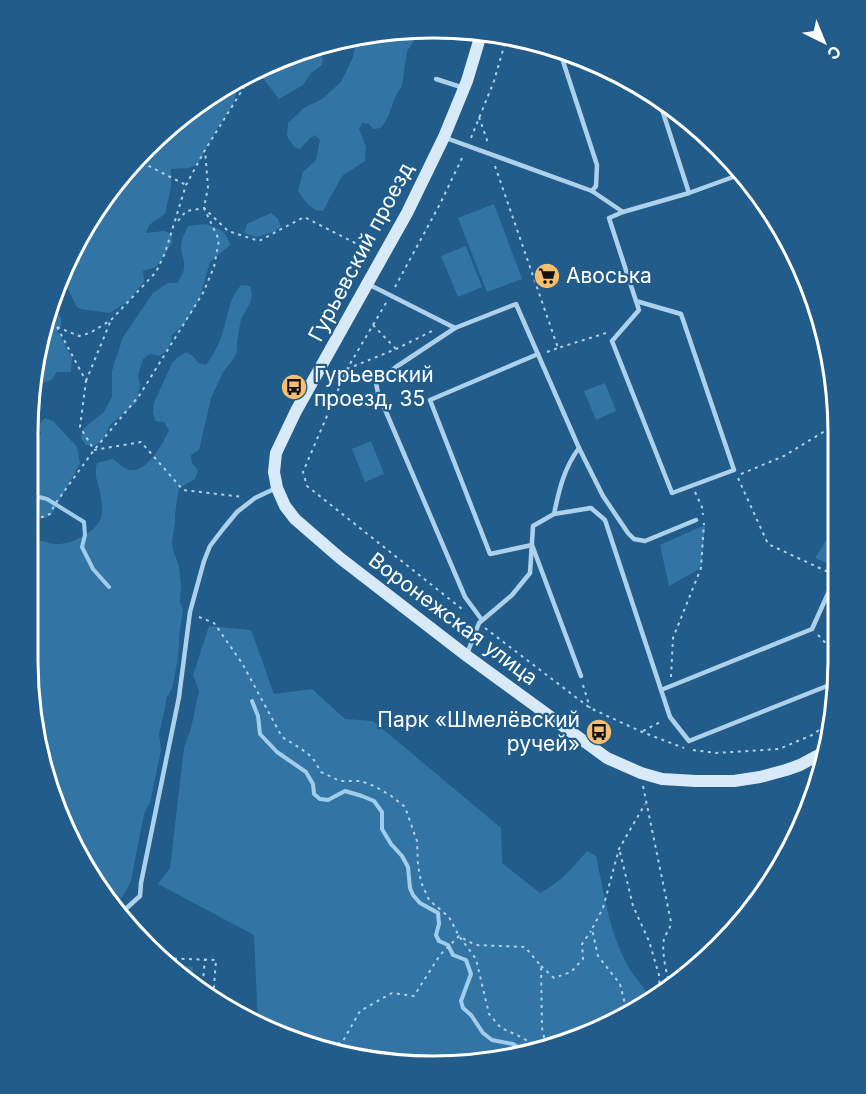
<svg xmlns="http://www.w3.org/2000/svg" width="866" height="1094" font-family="Inter,sans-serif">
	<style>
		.green { fill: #3275a5 }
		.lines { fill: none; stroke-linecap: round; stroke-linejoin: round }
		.stream { stroke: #a1cdec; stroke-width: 4 }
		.path { stroke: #add1eb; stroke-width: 2; stroke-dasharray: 3 4.5; stroke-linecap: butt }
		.lane { stroke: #add1eb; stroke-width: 4.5 }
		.secondary { stroke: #d8eaf8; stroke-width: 12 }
		.labels { text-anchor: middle; stroke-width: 4.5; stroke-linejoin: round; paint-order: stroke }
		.street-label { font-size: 21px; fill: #fff; stroke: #215c8a }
		.poi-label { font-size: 21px; fill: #fff; stroke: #215c8a; text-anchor: start }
		.rim { fill: none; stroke: #fff; stroke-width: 3 }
	</style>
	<rect width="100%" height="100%" fill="#215c8a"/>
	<g class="green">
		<path d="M422 29 407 51 402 86 395 97 388 117 381 128 373 129 369 124 362 123 359 129 366 147 365 161 342 176 323 211C310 211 305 200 298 191L303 172 316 160 320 140 315 135 310 138 300 149 294 147 287 136 288 123 304 108 322 99 341 82 353 57 357 38 358 36 380 30Z"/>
		<polygon points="313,49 323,58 322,65 311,73 303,85 279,99 262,77 267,65 299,50"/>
		<polygon points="240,77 233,105 218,127 197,165 189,168 171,169 171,187 165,214 149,225 146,233 164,231 172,234 172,243 156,267 143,271 144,281 129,301 109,313 81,309 77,307 66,285 64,290 54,290 82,230 128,166 230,81"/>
		<polygon points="494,204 522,279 487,292 458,218"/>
		<polygon points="271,213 278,219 281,227 273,232 256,237 244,233 247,224"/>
		<path d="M206 224C219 229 226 230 230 245L210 262 199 300 185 323 172 335C171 346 168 351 159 356L150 354 143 359 138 376 140 385 137 402 110 425 102 441 94 446 86 445 81 438 83 429 104 412 112 397V371L123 337 153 293 168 283H177C192 264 178 258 182 240 183 236 186 231 188 226Z"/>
		<polygon points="466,246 482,287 458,297 441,256"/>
		<path d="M241 285 250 286 252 294 250 303 241 319 237 341V350L234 358 223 372 211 398 199 450 191 455 192 463 198 470 195 479 179 488 175 514V523L172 541 173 550 179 566 181 584 180 602 183 610 179 637V646L177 664 172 688 167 697 163 717 159 735 161 750 150 803 145 811 141 829 131 881 127 889 115 907 81 864 41 766 27 661V540C32 541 37 540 41 541 46 541 50 544 55 544 71 545 95 533 101 518 103 512 102 505 101 499 100 484 93 479 97 463L113 459C118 463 124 469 130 470 146 474 164 442 169 430L164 422 155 421 153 412 154 403 172 363 178 357 186 352 193 356 198 363 206 365C213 355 219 345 222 334 229 315 227 302 241 285Z"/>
		<polygon points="49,301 61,317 61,326 57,330 72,358 71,372 57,372 51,380 42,383 33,380"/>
		<polygon points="605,383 616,411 596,420 584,391"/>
		<polygon points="45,418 53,421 77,447 80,464 53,512 46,518 27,518 28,440 34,439 41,434 39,425"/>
		<polygon points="371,441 384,474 365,482 352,449"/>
		<polygon points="705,525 701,568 669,586 660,545"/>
		<polygon points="829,536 835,540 835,552 829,564 815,558"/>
		<path d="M209 626 251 630 274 694 312 689 345 719 373 721 501 828 502 863 540 893C560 883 573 867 587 851L596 856C604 893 610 938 631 971 638 981 646 990 652 1001L636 1013 538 1053 433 1067 328 1053 258 1024 254 935 158 884 170 868 184 748 191 728 199 691 193 675Z"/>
		<polygon points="169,965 193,967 192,983"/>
	</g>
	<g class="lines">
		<g class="stream">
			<polyline points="28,491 35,496 47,499 84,522 85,535 82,547 93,569 109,587"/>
			<polyline points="252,701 258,716 260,734 277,752 306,772 313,784 314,794 320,799 328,800 345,791 362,796 374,801 382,812 382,829 391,844 402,856 408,867 410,888 413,895 420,903 438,913 439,924 436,935 439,941 448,945 453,955 466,960 471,974 461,1001 463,1008 471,1015 483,1033 492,1040 513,1044 519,1048 521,1055"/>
		</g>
		<g class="path">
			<polyline points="479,117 488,143"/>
			<polyline points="471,138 494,81 507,36"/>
			<polyline points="135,159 186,185"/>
			<polyline points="495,166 558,348 606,333"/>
			<polyline points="178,221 186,211 204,208 228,231 259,241 304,217 367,249"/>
			<polyline points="395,287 440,204 464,154"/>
			<polyline points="386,303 347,369 303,472 307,486 462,609"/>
			<polyline points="46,317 57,327 86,381 80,427 94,450"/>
			<polyline points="373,325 396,349"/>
			<polyline points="57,327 79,336 90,333 111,320 156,272 165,253 186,185 205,150 254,71"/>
			<polyline points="547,352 558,348"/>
			<polyline points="347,369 396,349 432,331"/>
			<polyline points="86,381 111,320"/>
			<polyline points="94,450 141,442 183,490 243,497"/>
			<polyline points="741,474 784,456 838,423"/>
			<polyline points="738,478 768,544 828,572"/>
			<polyline points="695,492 702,507 703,515"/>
			<polyline points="27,523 50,514 55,504 94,450 139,396 203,293 214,267 219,240 204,208 208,187 205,150"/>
			<polyline points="199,617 214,623 242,663 282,737 300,748 312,757 321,772 340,781 361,781 374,786 390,795 405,807 417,841 418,865 421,882 429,900 449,917 459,936 476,959 489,1014 501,1028 519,1036 544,1050"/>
			<polyline points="485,628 590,708 642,732 684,748"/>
			<polyline points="818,635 833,651"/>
			<polyline points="671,677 673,638 701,568 704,523"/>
			<polyline points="583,685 590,708"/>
			<polyline points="643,731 662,721"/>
			<polyline points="693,750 716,753 779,749 812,735 832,721"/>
			<path d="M643 786 671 922C670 931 666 932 664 939 661 951 667 977 671 988"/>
			<polyline points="620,852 633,906 649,941 659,975 660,995"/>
			<polyline points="159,958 216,960 213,1000"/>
			<polyline points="541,966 554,978 571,972 583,959 582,944 591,931"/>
			<polyline points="202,991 205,959"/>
			<polyline points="662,994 670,985"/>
			<polyline points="628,1016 620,984 598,956 592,929 603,908 619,849 645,804"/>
			<polyline points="324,1051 343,1041 360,1011 392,993 414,996 440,955 459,936 475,945 525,947 541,966 542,1028 547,1050"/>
		</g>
		<g class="lane">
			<polyline points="559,49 597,165 596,186 592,191"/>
			<polyline points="436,79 464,88"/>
			<polyline points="658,97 689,193"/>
			<polyline points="446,138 592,191 623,212 689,193 744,173"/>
			<polyline points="623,212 609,218 636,301 639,310 612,341 672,493 734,470 681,314 636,301"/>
			<path d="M368 284 455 328 516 304 579 448C564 468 559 490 554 514"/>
			<polyline points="455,328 396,367 376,383 378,393 465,597 482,620"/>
			<polyline points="538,354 430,400 490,554 532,545 581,676"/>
			<polyline points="579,448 603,496 628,533 634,539 645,541 696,520"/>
			<polyline points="467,654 479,623 512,595 530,573 533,526 554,514 591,508 605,520 670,717 689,741 832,684"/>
			<polyline points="661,690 812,629 835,578"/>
			<polyline points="120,914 140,896 141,883 179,697 190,612 204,561 210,546 223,529 237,512 255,498 276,488"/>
		</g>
		<polyline class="secondary" points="482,31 467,81 444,137 407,213 296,411 276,453 274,472 277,488 285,506 295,519 340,558 467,656 607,758 641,773 662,779 696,781 734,781 760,777 786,770 800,765 828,750"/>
	</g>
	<defs>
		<g id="supermarket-disc" transform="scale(1.35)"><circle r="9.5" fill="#f7be6e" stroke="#215c8a"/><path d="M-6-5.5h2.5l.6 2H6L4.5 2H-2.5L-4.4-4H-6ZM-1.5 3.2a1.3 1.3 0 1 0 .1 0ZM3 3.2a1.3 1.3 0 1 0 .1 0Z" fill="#111"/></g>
		<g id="bus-disc" transform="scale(1.35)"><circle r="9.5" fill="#f7be6e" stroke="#215c8a"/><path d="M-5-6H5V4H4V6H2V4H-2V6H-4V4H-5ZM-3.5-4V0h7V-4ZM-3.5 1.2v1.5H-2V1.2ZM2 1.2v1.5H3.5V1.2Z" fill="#111"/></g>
	</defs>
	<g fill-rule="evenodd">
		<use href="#supermarket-disc" x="547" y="276"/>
		<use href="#bus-disc" x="294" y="387"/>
		<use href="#bus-disc" x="599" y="732"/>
	</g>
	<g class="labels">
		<g class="street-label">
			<text transform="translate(361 252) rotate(-62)" y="7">Гурьевский проезд</text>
			<text transform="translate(453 619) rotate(37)" y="7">Воронежская улица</text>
		</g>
		<g class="poi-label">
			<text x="566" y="283">Авоська</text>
			<text x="314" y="382">Гурьевский<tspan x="314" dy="24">проезд, 35</tspan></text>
			<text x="580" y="727" text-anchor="end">Парк «Шмелёвский<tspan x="580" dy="24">ручей»</tspan></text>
		</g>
	</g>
	<path d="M0 0H866V1094H0ZM433 38H433A395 395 0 0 1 828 433V661A395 395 0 0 1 433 1056H433A395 395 0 0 1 38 661V433A395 395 0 0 1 433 38Z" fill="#215c8a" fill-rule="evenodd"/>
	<path class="rim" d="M433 38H433A395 395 0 0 1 828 433V661A395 395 0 0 1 433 1056H433A395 395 0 0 1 38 661V433A395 395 0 0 1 433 38Z"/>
	<g transform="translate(824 42) rotate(137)" stroke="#215c8a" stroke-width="4.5" paint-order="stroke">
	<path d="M0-4.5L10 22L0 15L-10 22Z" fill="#ffffff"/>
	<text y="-9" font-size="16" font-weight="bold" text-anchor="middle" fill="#ffffff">С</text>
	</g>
</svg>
